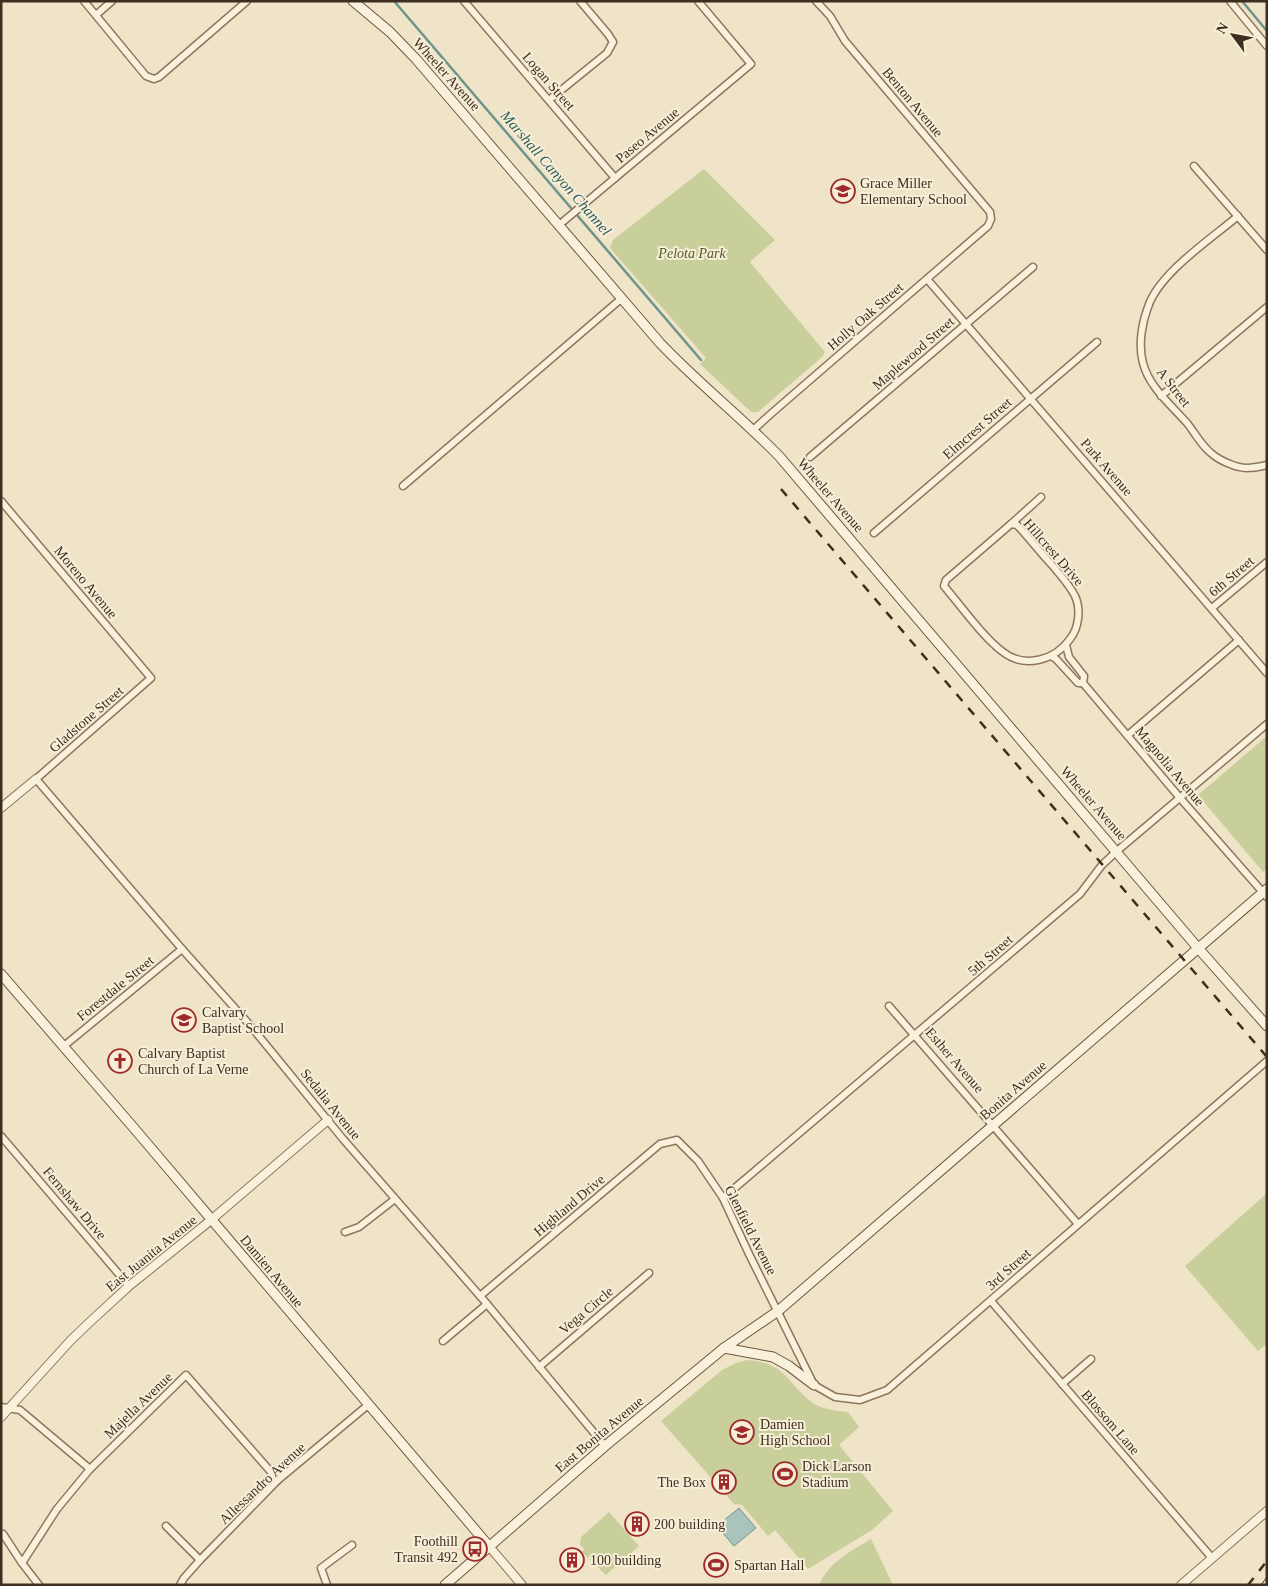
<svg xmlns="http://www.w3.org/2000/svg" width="1268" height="1586" font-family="'Times New Roman',serif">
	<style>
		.green { fill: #c9cf9b }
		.water { fill: #a9c4bc; stroke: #6f938a }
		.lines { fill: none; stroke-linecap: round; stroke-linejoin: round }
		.stream { stroke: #6f938a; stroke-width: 2.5 }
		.minor-casing { stroke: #8d765c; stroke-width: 9 }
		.tertiary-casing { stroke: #8d765c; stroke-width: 10 }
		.secondary-casing { stroke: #6f573f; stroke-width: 11 }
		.minor { stroke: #faf1dc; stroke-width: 6 }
		.tertiary { stroke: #faf1dc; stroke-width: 8 }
		.secondary { stroke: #faf1dc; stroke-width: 9 }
		.tram { stroke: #3d2e20; stroke-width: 1 }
		.rail { stroke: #3d2e20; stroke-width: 2.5; stroke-dasharray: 9 9; stroke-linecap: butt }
		.labels { text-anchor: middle; stroke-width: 4; stroke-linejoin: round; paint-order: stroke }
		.street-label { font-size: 14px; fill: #3d2e20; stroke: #f7eed8 }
		.poi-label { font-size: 14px; fill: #3d2e20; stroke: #f7eed8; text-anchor: start }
		.park-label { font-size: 14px; font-style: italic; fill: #4d5a26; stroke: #f7eed8 }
		.water-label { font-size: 15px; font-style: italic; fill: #2f5d5a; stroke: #f7eed8 }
	</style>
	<rect width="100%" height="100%" fill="#f0e4c8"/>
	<g class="green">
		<polygon points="704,169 775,240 750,262 825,352 822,357 758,412 751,412 700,364 706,358 610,248 613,240"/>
		<polygon points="1267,736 1267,869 1263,872 1198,795"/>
		<polygon points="1267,1193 1267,1344 1258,1351 1185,1266"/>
		<path d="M747 1360C785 1363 785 1380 810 1401 820 1409 836 1411 848 1412L859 1427 839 1445 893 1511 872 1530 808 1569 775 1530 768 1536 742 1505 734 1504 661 1421 722 1370 736 1363Z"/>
		<polygon points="609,1512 639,1546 606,1575 582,1552 584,1549 580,1544 581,1537"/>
		<path d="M871 1539 893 1585H819C830 1561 850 1552 871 1539Z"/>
	</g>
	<polygon class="water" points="739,1508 756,1528 734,1546 717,1526"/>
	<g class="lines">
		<g class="stream">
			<polyline points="394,1 701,360"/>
			<polyline points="1242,1 1267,31"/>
		</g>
		<g class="minor-casing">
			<g id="minor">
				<polyline points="84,1 146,76 154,79 159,77 247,1"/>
				<polyline points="464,1 615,178"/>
				<polyline points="1230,1 1267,46"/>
				<polyline points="96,15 112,1"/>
				<polyline points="549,100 607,53 613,42 608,34 580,1"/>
				<polyline points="1194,166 1267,250"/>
				<path d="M1238 216C1211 239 1159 273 1148 307 1142 323 1138 345 1143 363 1149 387 1171 405 1187 423 1195 433 1201 445 1211 453 1215 457 1224 462 1230 464 1243 470 1254 468 1267 465"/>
				<polyline points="559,225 751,64 698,1"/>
				<polyline points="927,279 1267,673"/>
				<polyline points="1161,396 1267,307"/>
				<polyline points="753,430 773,412 988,226 991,219 990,212 845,41 830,16 816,1"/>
				<polyline points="810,457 1033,267"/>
				<polyline points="403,486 622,298"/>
				<polyline points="1,501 151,678 36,779 182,949 249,1024 343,1139 487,1304 605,1446"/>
				<path d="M1011 524 1017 525C1029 538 1040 552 1052 565 1060 575 1069 584 1075 596 1081 609 1079 628 1070 639 1055 660 1025 669 1003 652 983 637 961 606 944 586L946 580Z"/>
				<polyline points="1011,524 1041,497"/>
				<polyline points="874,533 1097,342"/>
				<polyline points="1212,608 1267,562"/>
				<polyline points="1066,645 1069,657 1084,676 1083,683 1180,798 1267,897"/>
				<polyline points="1051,656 1056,659 1078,683 1083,683"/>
				<polyline points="1128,735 1239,640"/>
				<polyline points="889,1006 1078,1224"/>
				<polyline points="64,1046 182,949"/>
				<polyline points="1,1136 129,1286"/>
				<polyline points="723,1198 1080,894 1102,865 1117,851 1267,724"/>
				<polyline points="345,1232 359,1227 395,1199"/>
				<polyline points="480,1296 660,1144 677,1140 698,1161 723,1198 749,1254 814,1385 835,1397 860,1400 887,1390 1267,1061"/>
				<polyline points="991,1301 1212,1558"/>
				<polyline points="443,1341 487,1304"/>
				<polyline points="539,1367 649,1273"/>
				<polyline points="1062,1384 1091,1359"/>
				<polyline points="1,1407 20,1410 90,1469"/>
				<polyline points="166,1526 200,1560"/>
				<polyline points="3,1534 22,1563 39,1585"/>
				<polyline points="22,1563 57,1509 90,1469 186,1375 278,1480"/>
				<polyline points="180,1585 184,1578 200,1560 278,1480 368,1405"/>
				<polyline points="327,1585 321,1568 352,1545"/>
			</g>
		</g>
		<g class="tertiary-casing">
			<g id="tertiary">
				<polyline points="1,808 36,779"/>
				<polyline points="1,1417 71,1340 92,1320 129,1286 211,1220 328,1120"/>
				<polyline points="488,1545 522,1585"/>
				<polyline points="1181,1585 1267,1511"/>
			</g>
		</g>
		<g class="secondary-casing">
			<g id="secondary">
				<path d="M353 1 390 32 416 59 660 343C698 383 741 417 779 456L1198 948 1267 1026"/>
				<polyline points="1,974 133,1127 488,1545"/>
				<polyline points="724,1348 773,1357 789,1366 814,1385"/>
				<polyline points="445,1585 605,1446 724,1348 778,1311 1267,889"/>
			</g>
		</g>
		<use href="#minor" class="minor"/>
		<use href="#tertiary" class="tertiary"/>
		<use href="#secondary" class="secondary"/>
		<polyline class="tram" points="1261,1585 1267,1577"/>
		<g class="rail">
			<polyline points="781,489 1267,1057"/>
			<polyline points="1248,1585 1267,1561"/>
		</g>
	</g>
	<defs>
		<g id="school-ring" transform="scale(1.25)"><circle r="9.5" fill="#f7eed8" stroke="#9e2a2b" stroke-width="1.5"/><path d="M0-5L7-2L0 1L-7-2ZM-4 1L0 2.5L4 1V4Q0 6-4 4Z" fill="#9e2a2b"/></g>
		<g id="church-ring" transform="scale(1.25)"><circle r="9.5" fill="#f7eed8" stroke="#9e2a2b" stroke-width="1.5"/><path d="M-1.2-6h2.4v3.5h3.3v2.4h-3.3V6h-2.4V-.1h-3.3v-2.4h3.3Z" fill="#9e2a2b"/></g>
		<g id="stadium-ring" transform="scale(1.25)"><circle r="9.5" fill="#f7eed8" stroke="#9e2a2b" stroke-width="1.5"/><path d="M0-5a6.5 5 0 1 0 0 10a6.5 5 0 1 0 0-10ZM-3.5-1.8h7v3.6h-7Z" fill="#9e2a2b"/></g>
		<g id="building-ring" transform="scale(1.25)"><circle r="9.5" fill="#f7eed8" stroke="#9e2a2b" stroke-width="1.5"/><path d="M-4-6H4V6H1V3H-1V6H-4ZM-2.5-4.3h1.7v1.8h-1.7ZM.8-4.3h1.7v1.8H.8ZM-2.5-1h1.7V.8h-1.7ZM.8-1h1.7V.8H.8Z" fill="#9e2a2b"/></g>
		<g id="bus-ring" transform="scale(1.25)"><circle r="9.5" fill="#f7eed8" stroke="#9e2a2b" stroke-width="1.5"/><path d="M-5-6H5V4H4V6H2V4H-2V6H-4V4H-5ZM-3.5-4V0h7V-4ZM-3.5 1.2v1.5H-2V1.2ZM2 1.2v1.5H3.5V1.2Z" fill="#9e2a2b"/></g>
	</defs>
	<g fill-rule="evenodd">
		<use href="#school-ring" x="843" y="191"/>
		<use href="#school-ring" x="184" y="1020"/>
		<use href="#church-ring" x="120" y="1061"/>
		<use href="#school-ring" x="742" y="1432"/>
		<use href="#stadium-ring" x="785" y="1474"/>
		<use href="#building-ring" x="724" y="1482"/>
		<use href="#building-ring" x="637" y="1524"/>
		<use href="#bus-ring" x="475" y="1549"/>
		<use href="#building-ring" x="572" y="1560"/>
		<use href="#stadium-ring" x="716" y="1565"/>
	</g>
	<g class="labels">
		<g class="street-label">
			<text transform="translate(447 74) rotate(48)" y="5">Wheeler Avenue</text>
			<text transform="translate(549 81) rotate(49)" y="5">Logan Street</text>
			<text transform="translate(913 102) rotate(50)" y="5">Benton Avenue</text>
			<text transform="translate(647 135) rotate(-40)" y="5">Paseo Avenue</text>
			<text transform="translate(865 316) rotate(-41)" y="5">Holly Oak Street</text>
			<text transform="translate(913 353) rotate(-41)" y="5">Maplewood Street</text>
			<text transform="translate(1174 387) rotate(52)" y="5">A Street</text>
			<text transform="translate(977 428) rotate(-41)" y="5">Elmcrest Street</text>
			<text transform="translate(1107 467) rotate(49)" y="5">Park Avenue</text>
			<text transform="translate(831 495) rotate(49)" y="5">Wheeler Avenue</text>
			<text transform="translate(1054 552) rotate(49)" y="5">Hillcrest Drive</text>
			<text transform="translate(1231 576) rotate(-40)" y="5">6th Street</text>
			<text transform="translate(86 582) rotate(50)" y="5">Moreno Avenue</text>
			<text transform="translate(86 719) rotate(-41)" y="5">Gladstone Street</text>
			<text transform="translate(1170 766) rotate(50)" y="5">Magnolia Avenue</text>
			<text transform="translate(1094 803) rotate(49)" y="5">Wheeler Avenue</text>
			<text transform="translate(990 955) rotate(-41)" y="5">5th Street</text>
			<text transform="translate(115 988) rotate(-39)" y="5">Forestdale Street</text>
			<text transform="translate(955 1060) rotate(49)" y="5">Esther Avenue</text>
			<text transform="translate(1013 1090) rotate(-41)" y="5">Bonita Avenue</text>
			<text transform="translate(331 1104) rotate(51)" y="5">Sedalia Avenue</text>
			<text transform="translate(75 1203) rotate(50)" y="5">Fernshaw Drive</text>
			<text transform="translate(569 1205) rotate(-40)" y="5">Highland Drive</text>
			<text transform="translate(751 1230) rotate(63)" y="5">Glenfield Avenue</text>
			<text transform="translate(151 1253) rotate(-39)" y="5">East Juanita Avenue</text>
			<text transform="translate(1008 1269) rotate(-42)" y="5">3rd Street</text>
			<text transform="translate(272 1271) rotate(50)" y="5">Damien Avenue</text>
			<text transform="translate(586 1310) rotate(-40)" y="5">Vega Circle</text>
			<text transform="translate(138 1405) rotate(-44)" y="5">Majella Avenue</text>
			<text transform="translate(1111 1422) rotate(49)" y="5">Blossom Lane</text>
			<text transform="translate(599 1434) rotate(-40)" y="5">East Bonita Avenue</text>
			<text transform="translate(262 1483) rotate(-43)" y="5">Allessandro Avenue</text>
		</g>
		<g class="poi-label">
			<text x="860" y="188">Grace Miller<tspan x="860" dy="16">Elementary School</tspan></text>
			<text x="202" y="1017">Calvary<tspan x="202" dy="16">Baptist School</tspan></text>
			<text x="138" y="1058">Calvary Baptist<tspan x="138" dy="16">Church of La Verne</tspan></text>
			<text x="760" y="1429">Damien<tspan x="760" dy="16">High School</tspan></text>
			<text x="802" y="1471">Dick Larson<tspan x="802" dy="16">Stadium</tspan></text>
			<text x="706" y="1487" text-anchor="end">The Box</text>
			<text x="654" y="1529">200 building</text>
			<text x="458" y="1546" text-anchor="end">Foothill<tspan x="458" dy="16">Transit 492</tspan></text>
			<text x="590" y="1565">100 building</text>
			<text x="734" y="1570">Spartan Hall</text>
		</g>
		<g class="park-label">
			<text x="692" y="258">Pelota Park</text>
		</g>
		<g class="water-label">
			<text transform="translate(556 173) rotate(49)" y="5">Marshall Canyon Channel</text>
		</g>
	</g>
	<rect width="1268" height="1586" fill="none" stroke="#3d2e20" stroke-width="5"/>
	<g transform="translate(1233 35) rotate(302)" stroke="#f7eed8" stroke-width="4" paint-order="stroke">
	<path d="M0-4L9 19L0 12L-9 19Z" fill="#3d2e20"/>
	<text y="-8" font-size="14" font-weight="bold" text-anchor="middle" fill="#3d2e20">N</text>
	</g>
</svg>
